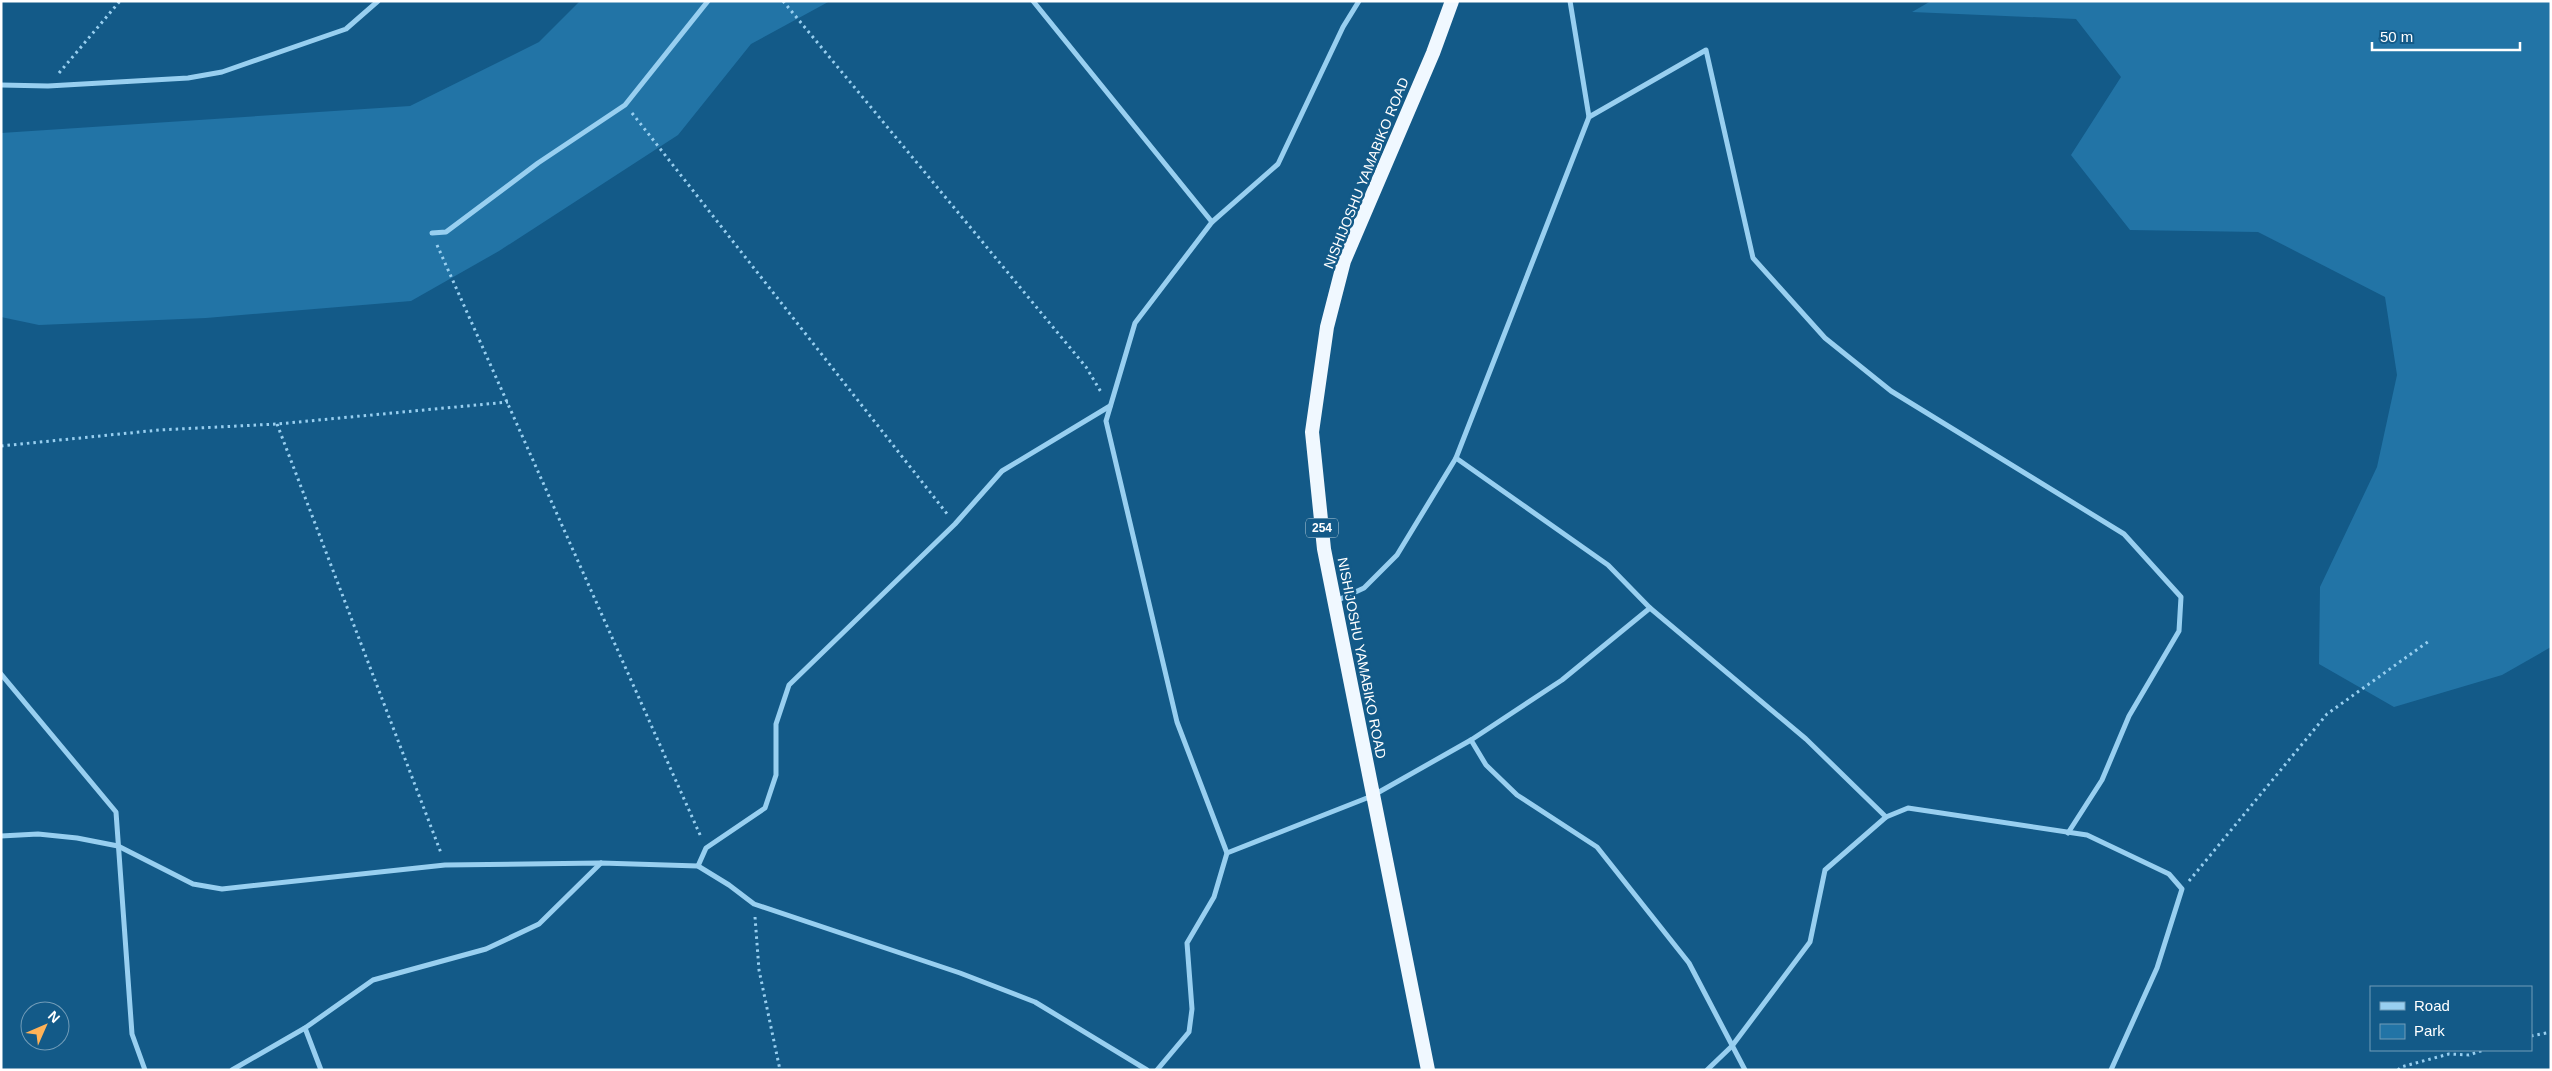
<svg xmlns="http://www.w3.org/2000/svg" width="2552" height="1071" font-family="Helvetica,sans-serif">
	<style>
		.green { fill: #2274a6 }
		.lines { fill: none; stroke-linecap: round; stroke-linejoin: round }
		.path { stroke: #98cff0; stroke-width: 3; stroke-dasharray: 2.5 4; stroke-linecap: butt }
		.minor { stroke: #98cff0; stroke-width: 5 }
		.trunk { stroke: #f0f8ff; stroke-width: 14 }
		.labels { text-anchor: middle; stroke-width: 5; stroke-linejoin: round; paint-order: stroke }
		.shield { fill: #135a88; stroke: #b8cedb; stroke-width: 1 }
		.shield-label { font-size: 12px; font-weight: bold; fill: #fff }
		.street-label { font-size: 14px; fill: #fff; stroke: #135a88 }
	</style>
	<rect width="100%" height="100%" fill="#135a88"/>
	<g class="green">
		<polygon points="580,1 830,1 751,44 678,135 499,251 411,301 206,318 39,325 1,317 1,133 410,106 539,42"/>
		<polygon points="1931,1 2551,1 2551,647 2502,675 2394,707 2319,664 2320,587 2377,467 2397,375 2385,297 2258,232 2130,230 2071,155 2121,77 2076,19 1912,12"/>
	</g>
	<g class="lines">
		<g class="path">
			<polyline points="783,1 1086,367 1101,392"/>
			<polyline points="59,73 120,1"/>
			<polyline points="632,113 948,515"/>
			<polyline points="437,245 701,837"/>
			<polyline points="277,424 441,853"/>
			<polyline points="1,446 159,430 277,424 508,402"/>
			<polyline points="2189,881 2327,714 2429,641"/>
			<polyline points="755,917 759,970 780,1070"/>
			<polyline points="2531,1036 2551,1032"/>
			<polyline points="2398,1070 2401,1067 2449,1054 2469,1055 2484,1050"/>
		</g>
		<g class="minor">
			<polyline points="1033,1 1212,222"/>
			<polyline points="1,85 48,86 188,78 222,72 346,29 378,1"/>
			<polyline points="1589,117 1706,50 1753,258 1825,338 1891,391 2124,534 2181,597 2179,631 2129,716 2102,780 2068,833"/>
			<polyline points="432,233 446,232 538,163 625,105 708,1"/>
			<polyline points="1456,458 1608,565 1650,608 1806,739 1886,817"/>
			<polyline points="1336,601 1364,588 1397,555 1456,458 1589,117 1570,1"/>
			<polyline points="1,674 116,812 132,1034 145,1070"/>
			<polyline points="1471,740 1486,765 1517,795 1597,847 1689,963 1745,1070"/>
			<polyline points="1,836 38,834 77,838 118,846 193,884 222,889 445,865 601,863 698,866 729,885 754,904 960,973 1035,1002 1147,1070"/>
			<polyline points="1227,853 1372,796 1471,740 1562,680 1650,608"/>
			<polyline points="698,866 706,848 765,808 776,775 776,724 789,685 955,524 1002,471 1110,406"/>
			<polyline points="305,1028 321,1070"/>
			<polyline points="232,1070 305,1028 373,980 486,949 539,924 601,863"/>
			<polyline points="1157,1070 1189,1032 1192,1009 1187,943 1214,897 1227,853 1177,722 1106,421 1135,323 1212,222 1278,164 1343,27 1359,1"/>
			<polyline points="1707,1070 1732,1046 1810,942 1825,870 1886,817 1908,808 2087,835 2169,874 2182,889 2157,968 2111,1070"/>
		</g>
		<polyline class="trunk" points="1428,1070 1324,549 1312,432 1327,327 1344,261 1433,53 1452,1"/>
	</g>
	<g class="labels">
		<rect class="shield" x="1306" y="518.5" width="32" height="19" rx="4"/>
		<g class="shield-label">
			<text x="1322" y="532">254</text>
		</g>
		<g class="street-label">
			<text transform="translate(1366 173) rotate(-68)" y="5">NISHIJOSHU YAMABIKO ROAD</text>
			<text transform="translate(1362 658) rotate(79)" y="5">NISHIJOSHU YAMABIKO ROAD</text>
		</g>
	</g>
	<rect width="2552" height="1071" fill="none" stroke="#ffffff" stroke-width="5"/>
	<rect x="2370" y="986" width="162" height="65" fill="#135a88" stroke="#719cb8"/>
	<rect x="2380" y="1002" width="25" height="8" fill="#98cff0" stroke="#719cb8"/>
	<text x="2414" y="1011" font-size="15" fill="#ffffff">Road</text>
	<rect x="2380" y="1024" width="25" height="15" fill="#2274a6" stroke="#719cb8"/>
	<text x="2414" y="1036" font-size="15" fill="#ffffff">Park</text>
	<g transform="translate(45 1026) rotate(45)"><circle r="24" fill="#135a88" stroke="#719cb8"/>
	<path d="M0-4L9 19L0 12L-9 19Z" fill="#ffb257"/>
	<text y="-8" font-size="14" font-weight="bold" text-anchor="middle" fill="#ffffff">N</text>
	</g>
	<path d="M2372 42v8h148v-8" fill="none" stroke="#ffffff" stroke-width="2.5"/>
	<text x="2380" y="42" font-size="15" fill="#ffffff" stroke="#135a88" stroke-width="4" paint-order="stroke">50 m</text>
</svg>
